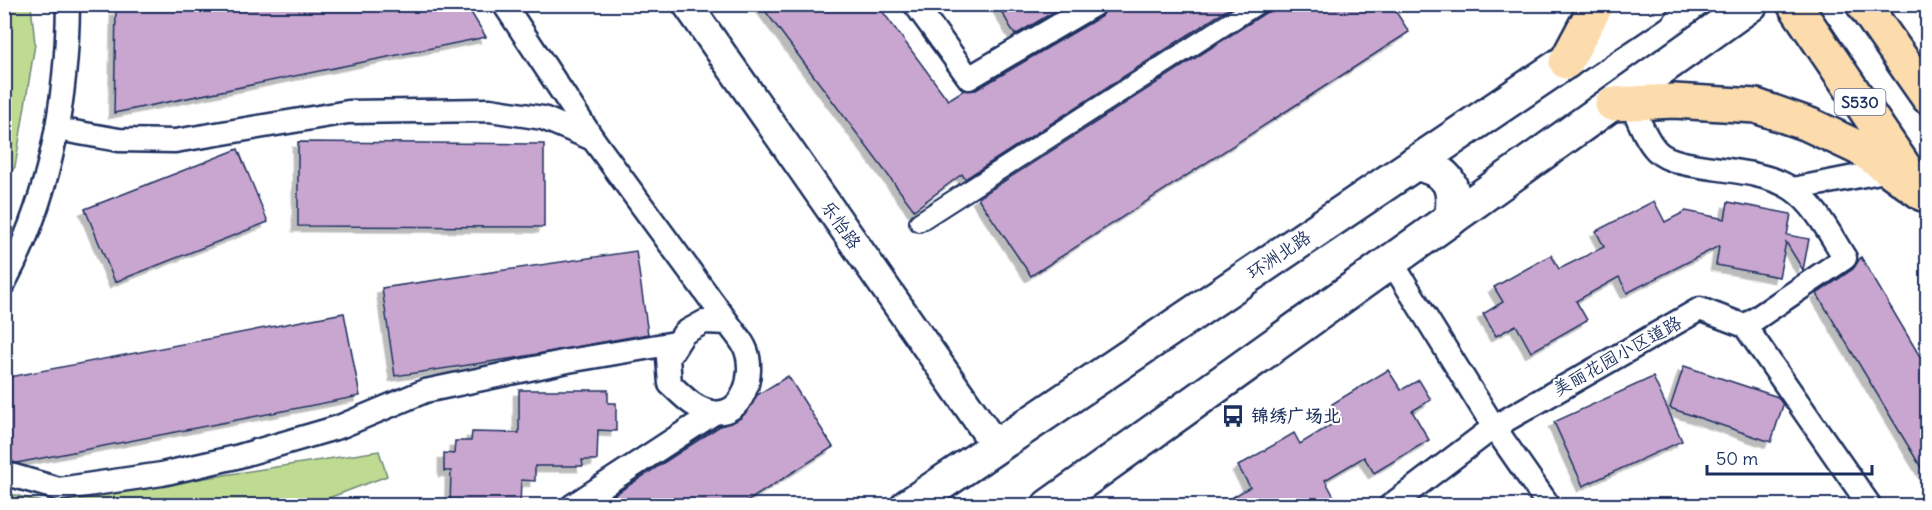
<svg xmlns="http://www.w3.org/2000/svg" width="1932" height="510" font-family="Delius,'LXGW WenKai TC',sans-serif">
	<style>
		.green { fill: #bfdb92; stroke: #6d8578; stroke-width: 1.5 }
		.building { fill: #c9a6cf; stroke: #1b2f5e; stroke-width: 1.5; filter: url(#shadow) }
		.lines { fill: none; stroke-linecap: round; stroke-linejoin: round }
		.pedestrian-casing { stroke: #1b2f5e; stroke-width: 22 }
		.minor-casing { stroke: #1b2f5e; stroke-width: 27 }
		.tertiary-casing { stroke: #1b2f5e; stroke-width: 33 }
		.secondary-casing { stroke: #1b2f5e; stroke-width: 38 }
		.primary-casing { stroke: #1b2f5e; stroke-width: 38 }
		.pedestrian { stroke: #fff; stroke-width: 18 }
		.minor { stroke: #fff; stroke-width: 22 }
		.tertiary { stroke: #fff; stroke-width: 28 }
		.secondary { stroke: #fff; stroke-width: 33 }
		.primary { stroke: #fcdcac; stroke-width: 33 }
		.labels { text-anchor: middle; stroke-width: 4.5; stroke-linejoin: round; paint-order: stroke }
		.shield { fill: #fff; stroke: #5f6d8e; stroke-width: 1.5 }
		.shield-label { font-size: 16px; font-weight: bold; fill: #1b2f5e }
		.street-label { font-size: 18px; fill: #1b2f5e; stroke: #fff }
		.poi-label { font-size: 18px; font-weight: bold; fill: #1b2f5e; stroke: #fff; text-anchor: start }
	</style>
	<defs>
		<filter id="shadow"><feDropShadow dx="-5.5" dy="5.5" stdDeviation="0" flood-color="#0004"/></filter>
	</defs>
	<rect width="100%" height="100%" fill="#fff"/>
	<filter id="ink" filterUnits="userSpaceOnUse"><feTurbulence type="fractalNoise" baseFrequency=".0167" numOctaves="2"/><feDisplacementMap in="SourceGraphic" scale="12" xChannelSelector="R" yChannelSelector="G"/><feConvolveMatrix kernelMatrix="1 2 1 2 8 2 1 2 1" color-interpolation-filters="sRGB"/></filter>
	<g filter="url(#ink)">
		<g class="green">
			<polygon points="5,4 31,5 35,44 15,167 5,179"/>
			<polygon points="379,451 387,476 318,502 265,505 5,505 4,492 45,503"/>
		</g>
		<g class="building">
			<polygon points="140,4 466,4 486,37 114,113 116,10"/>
			<polygon points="760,4 877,4 948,100 964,90 976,90 1102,16 1108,4 1236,4 965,179 962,174 914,210"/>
			<polygon points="997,4 1067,4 1015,35"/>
			<polygon points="1279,4 1391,4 1409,32 1031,276 978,198"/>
			<polygon points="298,142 544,144 544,227 298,226"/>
			<polygon points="238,149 268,222 115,282 85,209"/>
			<polygon points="1654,201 1665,222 1686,211 1725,219 1728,202 1791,214 1787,235 1809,239 1803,270 1786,242 1779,277 1716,265 1719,246 1627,293 1619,277 1576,301 1587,320 1531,352 1516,325 1496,336 1483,314 1503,302 1494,287 1551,255 1559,269 1604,247 1596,231"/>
			<polygon points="636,251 648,334 515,358 395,376 382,288"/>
			<polygon points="1861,257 1928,370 1928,479 1817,294 1853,269"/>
			<polygon points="344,313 360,396 17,463 4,460 4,378"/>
			<polygon points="1684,366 1778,397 1783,405 1771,442 1670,408"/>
			<polygon points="1388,370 1401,390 1419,380 1431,400 1412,411 1429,440 1374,473 1364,457 1325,480 1339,506 1218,506 1250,487 1238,466 1294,433 1300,444 1341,419 1332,404"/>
			<polygon points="788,376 833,447 740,506 597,506 720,426 741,418 757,395"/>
			<polygon points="1653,377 1682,441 1583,486 1554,422"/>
			<polygon points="519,390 608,390 608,403 616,403 616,431 598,430 597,460 582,460 583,466 535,466 535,481 521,480 520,506 450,506 451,471 444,471 444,453 454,454 455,441 471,441 472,432 519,433"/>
		</g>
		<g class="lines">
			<g class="pedestrian-casing">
				<polyline id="pedestrian" points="919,222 1258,4"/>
			</g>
			<g class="minor-casing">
				<g id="minor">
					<path d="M504 4 593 139 728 323C733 331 743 341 746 350 755 373 744 418 712 412 694 409 683 396 670 384L668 358 684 333 704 322 728 323"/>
					<polyline points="915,4 969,78 1095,4"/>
					<path d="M1631 103C1638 118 1645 139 1657 151 1678 173 1756 164 1792 189 1815 204 1831 236 1845 258L1745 326"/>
					<polyline points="57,129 119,140 175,141 348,112 490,110 543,118 593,139"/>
					<polyline points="1793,189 1890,170"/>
					<polyline points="1391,261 1494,427 1700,309 1745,326 1870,506"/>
					<path d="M4 283C50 198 67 100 68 4"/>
					<polyline points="4,473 59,489 162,474 236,457 339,427 425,391 568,361 675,343"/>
					<polyline points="572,506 714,413"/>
					<polyline points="1390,506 1494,427 1549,506"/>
				</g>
			</g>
			<g class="tertiary-casing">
				<polyline id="tertiary" points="687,4 996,446"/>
			</g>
			<g class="secondary-casing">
				<g id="secondary">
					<path d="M1415 163C1449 171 1457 185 1451 219"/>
					<polyline points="908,506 1651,4"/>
					<polyline points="1049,506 1751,4"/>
				</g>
			</g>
			<g class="primary-casing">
				<g id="primary">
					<polyline points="1794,4 1909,174"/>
					<polyline points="1863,4 1928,97"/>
					<polyline points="1566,62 1597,4"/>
					<polyline points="1612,104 1674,101 1756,106 1810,125 1861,149 1923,194"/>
				</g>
			</g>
			<use href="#pedestrian" class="pedestrian"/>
			<use href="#minor" class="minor"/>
			<use href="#tertiary" class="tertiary"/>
			<use href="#secondary" class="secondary"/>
			<use href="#primary" class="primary"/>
		</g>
	</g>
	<defs>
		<g id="bus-bare" transform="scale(1.8)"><path d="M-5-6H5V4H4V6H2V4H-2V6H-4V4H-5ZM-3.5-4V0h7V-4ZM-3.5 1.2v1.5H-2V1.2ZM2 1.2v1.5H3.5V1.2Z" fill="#1b2f5e" stroke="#fff" stroke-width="2.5" paint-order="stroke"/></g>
	</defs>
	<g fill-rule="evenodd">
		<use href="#bus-bare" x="1233" y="416"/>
	</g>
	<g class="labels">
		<rect class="shield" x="1834.5" y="89" width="51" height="26" rx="4.5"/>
		<g class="shield-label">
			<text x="1860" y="108">S530</text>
		</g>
		<g class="street-label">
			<text transform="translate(841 225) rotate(55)" y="6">乐怡路</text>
			<text transform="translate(1279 255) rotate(-34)" y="6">环洲北路</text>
			<text transform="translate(1617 356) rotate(-29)" y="6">美丽花园小区道路</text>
		</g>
		<g class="poi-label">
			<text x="1251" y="422">锦绣广场北</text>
		</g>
	</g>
	<rect width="1932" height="510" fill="none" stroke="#fff" stroke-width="24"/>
	<rect x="12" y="12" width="1908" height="486" fill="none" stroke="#1b2f5e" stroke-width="2" filter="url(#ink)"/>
	<path d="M1707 465v9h165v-9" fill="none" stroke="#1b2f5e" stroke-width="3"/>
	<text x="1716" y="465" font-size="18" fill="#1b2f5e" stroke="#ffffff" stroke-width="4.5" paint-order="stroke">50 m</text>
</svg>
